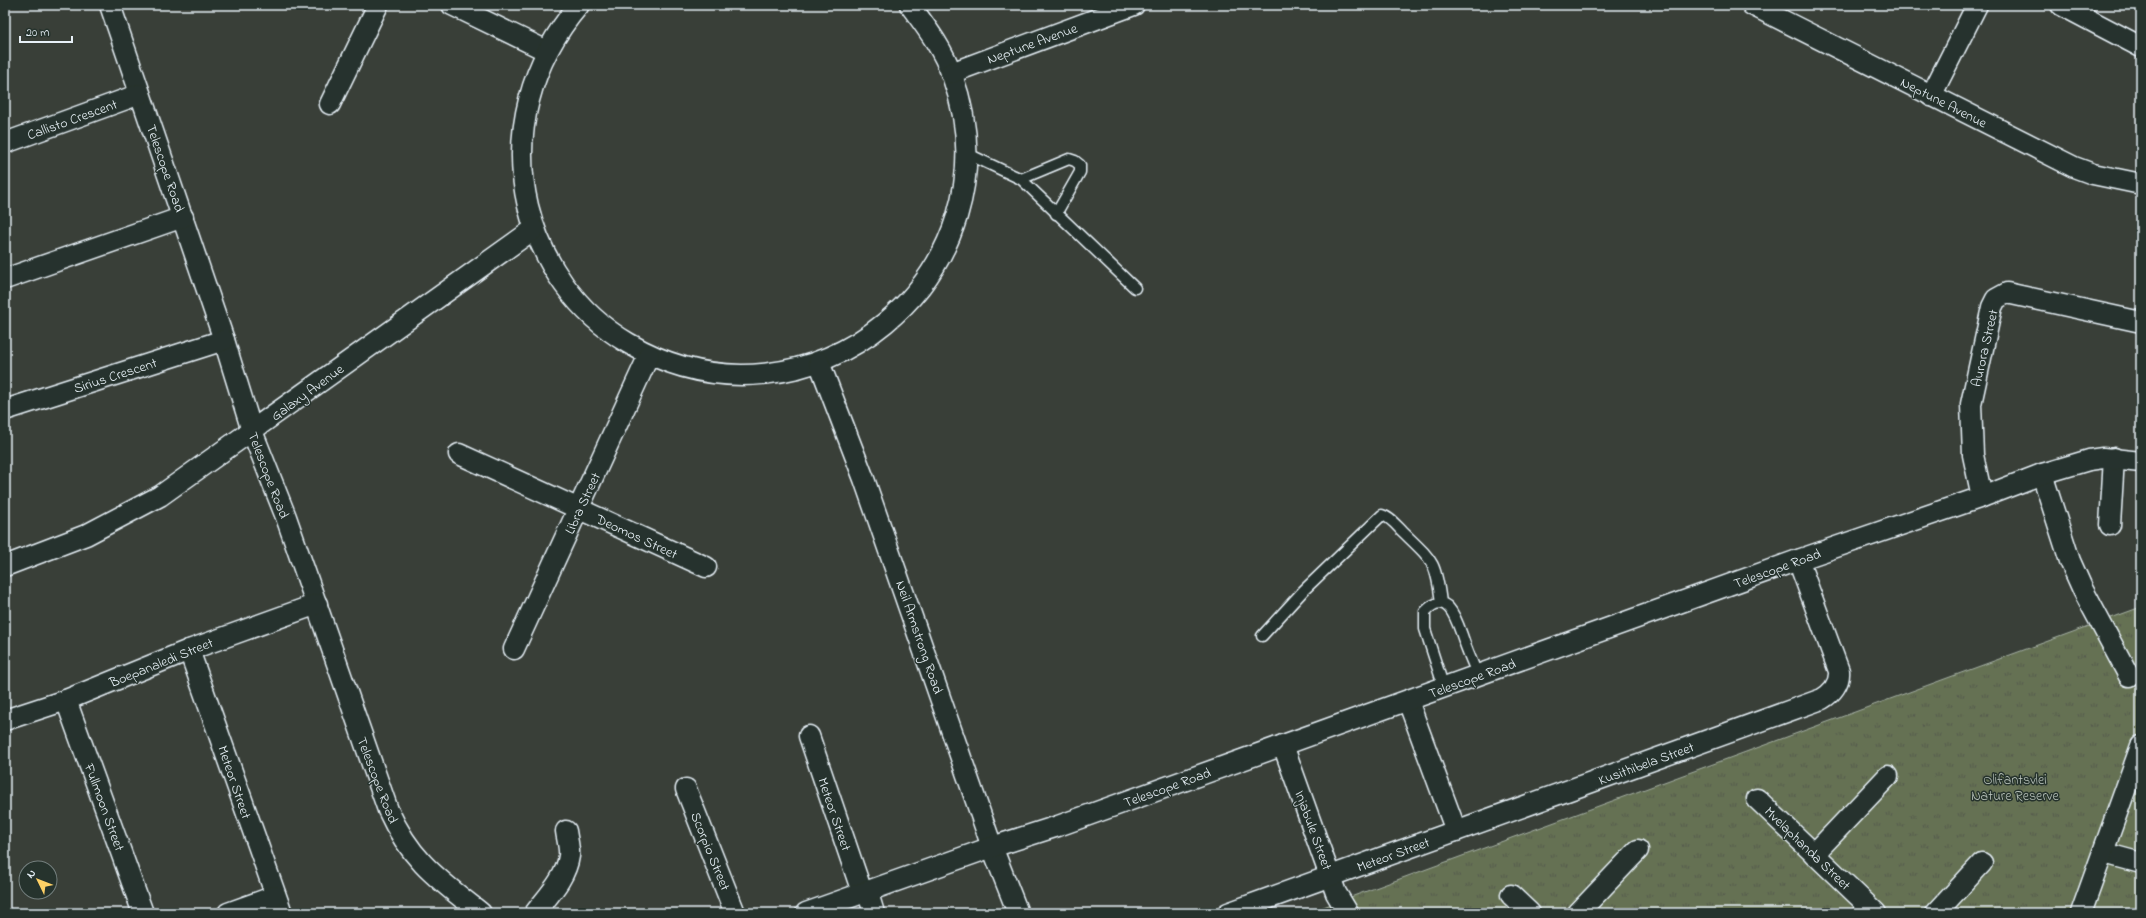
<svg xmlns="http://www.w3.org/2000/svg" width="2146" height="918" font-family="'Indie Flower',sans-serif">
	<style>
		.park { fill: url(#park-tufts); stroke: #a6b1a5 }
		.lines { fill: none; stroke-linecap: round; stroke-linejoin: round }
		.lane-casing { stroke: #e8f1f8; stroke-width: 13 }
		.street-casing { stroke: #e8f1f8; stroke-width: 23 }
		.lane { stroke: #26332d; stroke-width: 10 }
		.street { stroke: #26332d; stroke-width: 20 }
		.labels { text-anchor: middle; stroke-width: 3; stroke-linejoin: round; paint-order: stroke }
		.street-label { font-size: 14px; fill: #e8f1f8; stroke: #26332d }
		.park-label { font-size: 14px; fill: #b4beb6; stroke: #26332d }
	</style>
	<defs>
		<pattern id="park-tufts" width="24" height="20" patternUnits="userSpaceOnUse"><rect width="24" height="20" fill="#657152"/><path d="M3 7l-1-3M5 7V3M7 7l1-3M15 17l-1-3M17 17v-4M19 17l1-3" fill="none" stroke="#545a4e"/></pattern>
	</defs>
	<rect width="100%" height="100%" fill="#393f38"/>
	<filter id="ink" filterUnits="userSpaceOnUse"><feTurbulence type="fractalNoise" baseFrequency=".025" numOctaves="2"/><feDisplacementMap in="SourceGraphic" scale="8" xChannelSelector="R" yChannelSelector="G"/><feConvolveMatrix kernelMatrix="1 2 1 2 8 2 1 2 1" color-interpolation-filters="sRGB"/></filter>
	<g filter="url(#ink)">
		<polygon class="park" points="2141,607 2141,913 1307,913"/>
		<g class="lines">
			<g class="lane-casing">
				<g id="lane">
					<polyline points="966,153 1021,179 1135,288"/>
					<polyline points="1021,179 1069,159 1075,161 1080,165 1080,172 1056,214"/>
					<path d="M1262 636 1304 590 1382 515C1390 517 1397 526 1403 532 1433 561 1436 561 1441 603"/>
					<path d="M1444 688 1425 629V612C1449 586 1458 625 1464 641 1468 653 1473 664 1478 676"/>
				</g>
			</g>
			<g class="street-casing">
				<g id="street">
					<path d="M110 5 224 340 252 431 286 517 388 810C411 861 438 879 481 913"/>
					<polyline points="452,5 547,51"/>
					<path d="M579 5C531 61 511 134 528 206 542 263 577 313 628 343 809 449 1024 273 952 75 943 49 926 27 910 5"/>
					<polyline points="1752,5 2074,167 2093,174 2141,184"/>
					<polyline points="2061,5 2141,47"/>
					<polyline points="951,73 1134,5"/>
					<polyline points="1931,96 1977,5"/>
					<polyline points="330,104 378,5"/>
					<polyline points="5,143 140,94"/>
					<polyline points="5,279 183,217"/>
					<polyline points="819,362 864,479 992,847 1018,913"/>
					<polyline points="5,410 224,340"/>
					<polyline points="459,454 706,567"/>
					<polyline points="2042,474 2070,561 2083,590 2129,676"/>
					<polyline points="1982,497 1973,455 1971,404 1992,307 1996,299 2007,293 2141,322"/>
					<polyline points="2110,525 2114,458"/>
					<polyline points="5,566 86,535 160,496 534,229"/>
					<polyline points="514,649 649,355"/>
					<polyline points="189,650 282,913"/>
					<polyline points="66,700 143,913"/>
					<polyline points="1408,701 1456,831"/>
					<polyline points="5,720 66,700 189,650 317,604"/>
					<polyline points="809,736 862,892"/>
					<polyline points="1283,745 1336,893 1348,913"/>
					<polyline points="686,789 735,913"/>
					<polyline points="1757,799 1876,913"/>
					<polyline points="2104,853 2141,863"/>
					<polyline points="1814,854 1888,776"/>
					<polyline points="867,890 874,913"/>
					<polyline points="1511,895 1530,913"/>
					<polyline points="228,913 275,896"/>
					<path d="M535 913C548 896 566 878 569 856 570 849 567 839 566 831"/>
					<polyline points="806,913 992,847 1058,826 1798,560 1982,497 2042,474 2089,460 2103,458 2141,462"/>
					<path d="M1228 913 1822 699C1832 693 1840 683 1839 671L1798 560"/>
					<polyline points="1578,913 1638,850"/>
					<polyline points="1936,913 1982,863"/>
					<polyline points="2081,913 2141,746"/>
				</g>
			</g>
			<use href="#lane" class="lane"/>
			<use href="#street" class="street"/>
		</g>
	</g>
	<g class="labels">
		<g class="street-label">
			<text transform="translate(1032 43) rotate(-20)" y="5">Neptune Avenue</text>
			<text transform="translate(1944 102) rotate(27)" y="5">Neptune Avenue</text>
			<text transform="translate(72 119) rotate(-20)" y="5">Callisto Crescent</text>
			<text transform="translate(166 168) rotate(71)" y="5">Telescope Road</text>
			<text transform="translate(1984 348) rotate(-77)" y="5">Aurora Street</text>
			<text transform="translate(115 375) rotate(-18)" y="5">Sirius Crescent</text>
			<text transform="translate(307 392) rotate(-36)" y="5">Galaxy Avenue</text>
			<text transform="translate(269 475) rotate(69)" y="5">Telescope Road</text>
			<text transform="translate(582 503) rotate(-65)" y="5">Libra Street</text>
			<text transform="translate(637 536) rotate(25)" y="5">Deomos Street</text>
			<text transform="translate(1777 568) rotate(-20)" y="5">Telescope Road</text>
			<text transform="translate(920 637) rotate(71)" y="5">Neil Armstrong Road</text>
			<text transform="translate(161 662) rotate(-22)" y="5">Boepanaledi Street</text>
			<text transform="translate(1472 678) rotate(-20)" y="5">Telescope Road</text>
			<text transform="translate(1646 763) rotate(-20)" y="5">Kusithibela Street</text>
			<text transform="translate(378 780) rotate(69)" y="5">Telescope Road</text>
			<text transform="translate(235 782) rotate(71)" y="5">Meteor Street</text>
			<text transform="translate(1167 787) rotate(-20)" y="5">Telescope Road</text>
			<text transform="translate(105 807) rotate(70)" y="5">Fullmoon Street</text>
			<text transform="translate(835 814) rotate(71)" y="5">Meteor Street</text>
			<text transform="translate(1314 830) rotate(70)" y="5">Injabule Street</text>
			<text transform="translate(1808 848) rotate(44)" y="5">Mvelaphanda Street</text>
			<text transform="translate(711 851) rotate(68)" y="5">Scorpio Street</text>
			<text transform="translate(1393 854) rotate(-20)" y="5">Meteor Street</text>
		</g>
		<g class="park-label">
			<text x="2015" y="784">Olifantsvlei<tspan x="2015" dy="16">Nature Reserve</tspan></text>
		</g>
	</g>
	<rect width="2146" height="918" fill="none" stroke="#26332d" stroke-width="20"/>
	<rect x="10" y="10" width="2126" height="898" fill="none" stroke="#e8f1f8" stroke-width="1.5" filter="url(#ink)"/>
	<g transform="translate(38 880) rotate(313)"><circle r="19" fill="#26332d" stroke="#747f7e"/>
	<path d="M0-3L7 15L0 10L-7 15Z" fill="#ffd166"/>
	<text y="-6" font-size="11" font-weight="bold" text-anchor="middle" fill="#e8f1f8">N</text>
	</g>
	<path d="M20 36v6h52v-6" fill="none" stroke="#e8f1f8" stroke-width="2"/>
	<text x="26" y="36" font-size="12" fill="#e8f1f8" stroke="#26332d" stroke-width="3" paint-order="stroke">20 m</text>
</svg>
